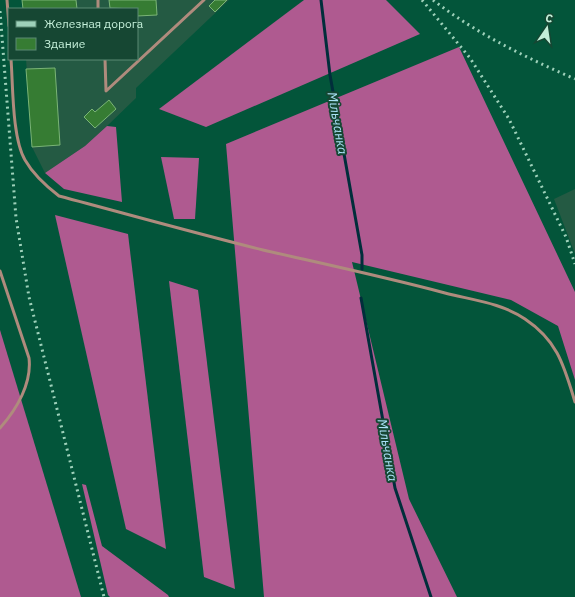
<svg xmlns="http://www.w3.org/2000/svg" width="575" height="597" font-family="'IBM Plex Sans',sans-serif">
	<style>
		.built { fill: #245a43 }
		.forest { fill: #af5a90 }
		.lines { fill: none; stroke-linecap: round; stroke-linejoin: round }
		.stream { stroke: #012e3b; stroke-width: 3 }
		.building { fill: #367c33; stroke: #7ab476 }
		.lane { stroke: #af8b7d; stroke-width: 3 }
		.rail { stroke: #9ed1ba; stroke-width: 3; stroke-dasharray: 2 4; stroke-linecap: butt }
		.labels { text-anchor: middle; stroke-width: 4; stroke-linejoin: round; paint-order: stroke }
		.water-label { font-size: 13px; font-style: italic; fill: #a9e1f6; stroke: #164733 }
	</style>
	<rect width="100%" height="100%" fill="#03553a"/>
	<g class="built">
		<polygon points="22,0 229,0 136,88 136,98 107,126 85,146 45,173 32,147 26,59 137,59 137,9 23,9"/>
		<polygon points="575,189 575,254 554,199"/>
	</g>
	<g class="forest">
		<polygon points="304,0 386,0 420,34 206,127 159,109"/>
		<polygon points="459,47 575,292 575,380 558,326 511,300 352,262 409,499 457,597 264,597 226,144"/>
		<polygon points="107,126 116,127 122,202 64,189 45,173 85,146"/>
		<polygon points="161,157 199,158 195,219 174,219"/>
		<polygon points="55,215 128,234 166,549 126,529"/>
		<polygon points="169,281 198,290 235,589 204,577"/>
		<polygon points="0,330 81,597 0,597"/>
		<polygon points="82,484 86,485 102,546 168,595 169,597 110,597 108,595"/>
	</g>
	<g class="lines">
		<g class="stream">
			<polyline points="321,0 330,75 362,255 362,269"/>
			<polyline points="361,298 395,488 431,597"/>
		</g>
	</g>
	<g class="building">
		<polygon points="22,0 76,0 77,9 23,9"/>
		<polygon points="109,0 156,0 157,15 137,16 137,9 110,8"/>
		<polygon points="215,0 227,0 215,12 209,6"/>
		<polygon points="55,68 60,145 32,147 26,69"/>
		<polygon points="109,100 116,109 95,128 84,117 92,109 95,112"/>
	</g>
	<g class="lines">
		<g class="lane">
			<polyline points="7,0 9,26"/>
			<polyline points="98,0 98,9"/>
			<path d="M11 59C13 85 12 138 25 160 33 174 46 186 59 196 127 214 195 233 263 250 324 264 385 277 445 293 472 300 502 303 525 319 558 341 564 366 575 402"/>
			<polyline points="105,59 106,91 204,0"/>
			<path d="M0 271 29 358C32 383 17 409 0 428"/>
		</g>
		<g class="rail">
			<polyline points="422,0 470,58 509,119 566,237 575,264"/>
			<path d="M433 0C477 34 525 57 575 79"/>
			<polyline points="0,11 16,218 29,297 104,597"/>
		</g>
	</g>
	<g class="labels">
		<g class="water-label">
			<text transform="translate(338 123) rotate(80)" y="5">Мільчанка</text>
			<text transform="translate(388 450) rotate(80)" y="5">Мільчанка</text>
		</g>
	</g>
	<rect x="8" y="8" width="130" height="52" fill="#164733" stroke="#5b8a75"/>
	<rect x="16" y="21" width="20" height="6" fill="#9ed1ba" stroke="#5b8a75"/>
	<text x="44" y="28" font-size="12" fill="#c3eed8">Железная дорога</text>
	<rect x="16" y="38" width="20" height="12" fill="#367c33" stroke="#5b8a75"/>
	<text x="44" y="48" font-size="12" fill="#c3eed8">Здание</text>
	<g transform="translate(547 28) rotate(13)" stroke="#164733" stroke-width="3" paint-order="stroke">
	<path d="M0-3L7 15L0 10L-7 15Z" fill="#c3eed8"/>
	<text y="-6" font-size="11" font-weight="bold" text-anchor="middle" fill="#c3eed8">С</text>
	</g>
</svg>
